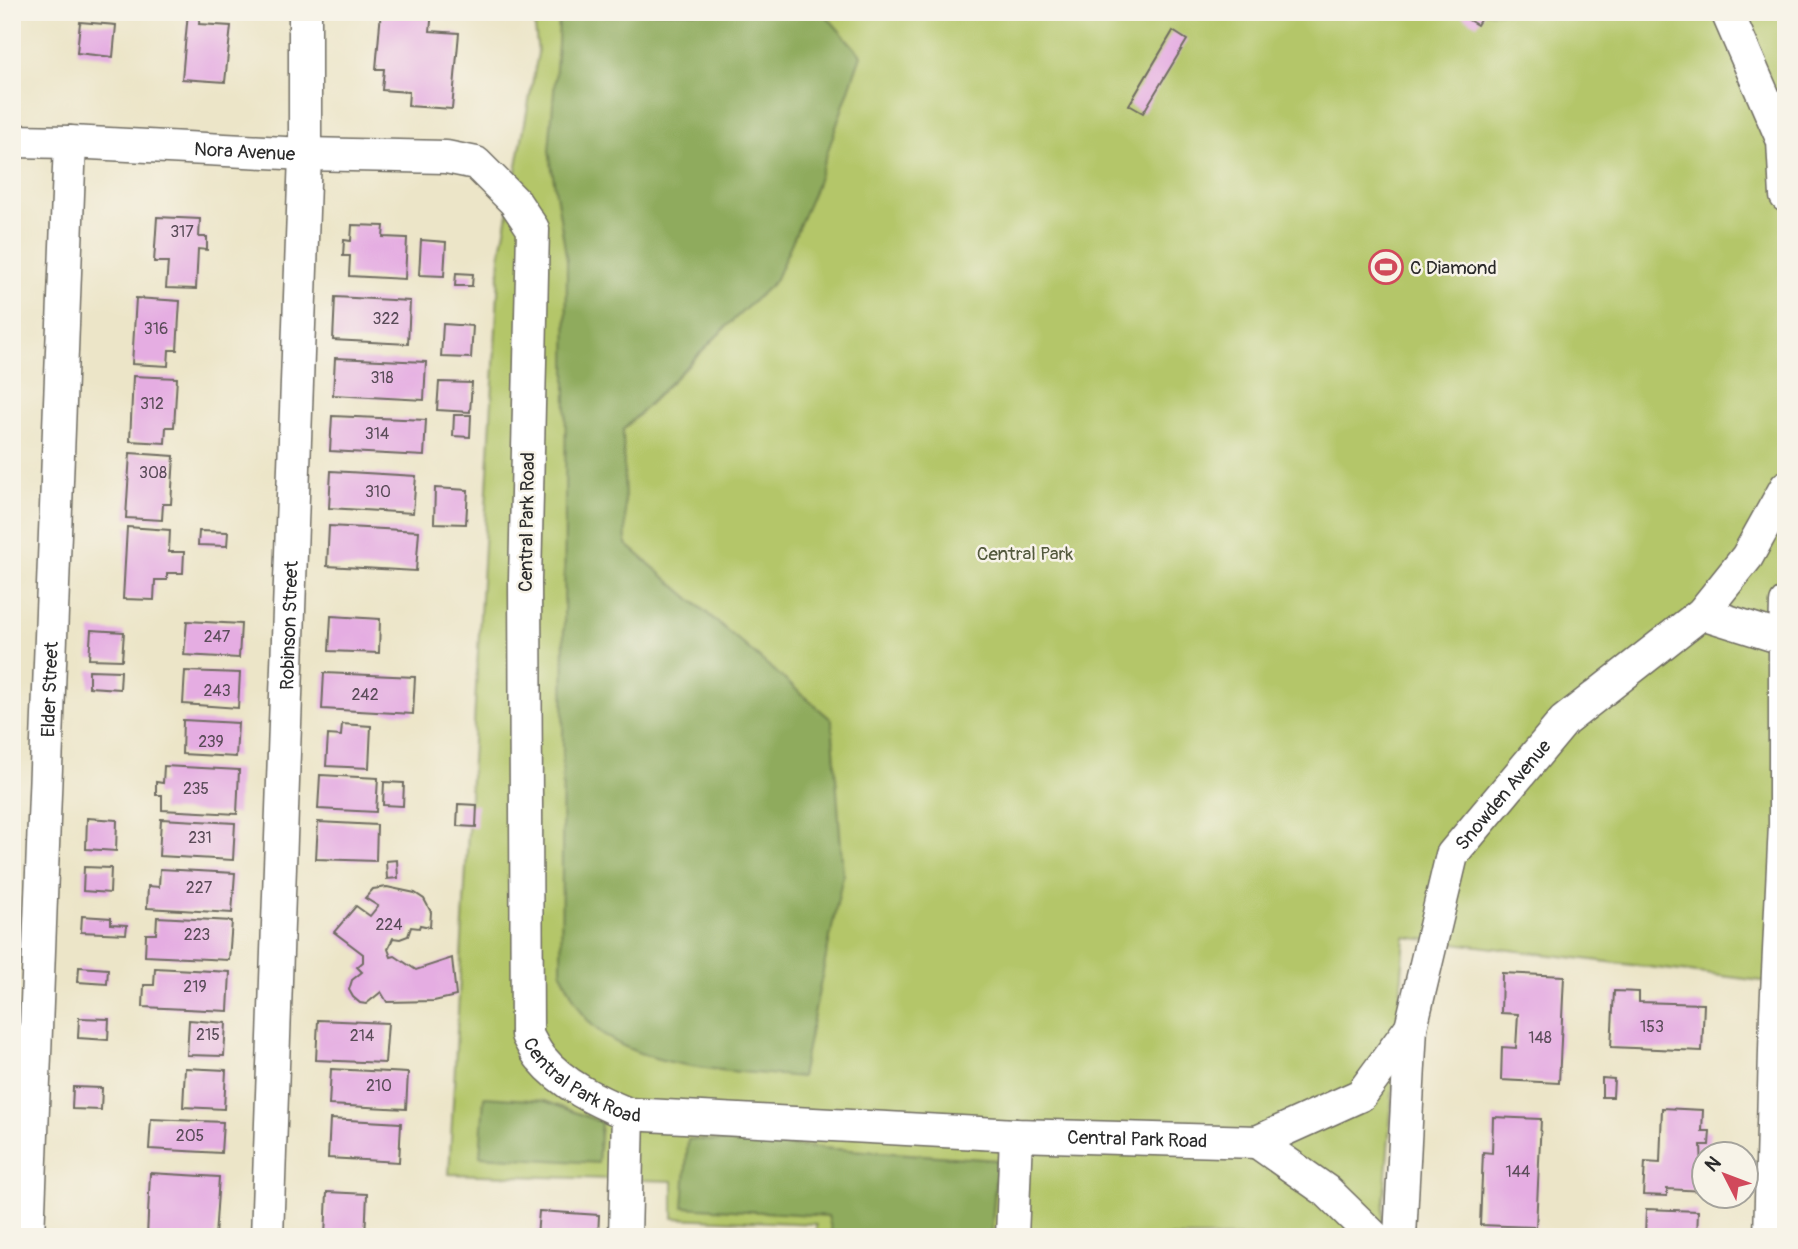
<svg xmlns="http://www.w3.org/2000/svg" width="1798" height="1249" font-family="Pangolin,sans-serif">
	<style>
		.green { fill: #b4c669; stroke: #70784a; stroke-width: 2 }
		.forest { fill: #8fab5d; stroke: #5d6b44; stroke-width: 2 }
		.building { fill: #e5ade2 }
		.lines { fill: none; stroke-linecap: round; stroke-linejoin: round }
		.minor-casing { stroke: #6f6c62; stroke-width: 35 }
		.minor { stroke: #fff; stroke-width: 32 }
		.labels { text-anchor: middle; stroke-width: 5; stroke-linejoin: round; paint-order: stroke }
		.number-label { font-size: 16px; fill: #5a4c59 }
		.street-label { font-size: 19px; fill: #2b2b2b; stroke: #f7f3e8 }
		.poi-label { font-size: 19px; fill: #2b2b2b; stroke: #f7f3e8; text-anchor: start }
		.park-label { font-size: 19px; fill: #545a3e; stroke: #f7f3e8 }
	</style>
	<rect width="100%" height="100%" fill="#f7f3e8"/>
	<filter id="ink" filterUnits="userSpaceOnUse"><feTurbulence type="fractalNoise" baseFrequency=".0143" numOctaves="2"/><feDisplacementMap in="SourceGraphic" scale="14" xChannelSelector="R" yChannelSelector="G"/><feConvolveMatrix kernelMatrix="1 2 1 2 8 2 1 2 1" color-interpolation-filters="sRGB"/></filter>
	<filter id="wash" filterUnits="userSpaceOnUse"><feTurbulence type="fractalNoise" baseFrequency=".00686" numOctaves="4" result="noise"/><feDisplacementMap in="SourceGraphic" scale="28" xChannelSelector="R" yChannelSelector="G"/><feGaussianBlur stdDeviation="1.57" result="paint"/><feColorMatrix in="noise" values="0 0 0 0 0 0 0 0 0 0 0 0 0 0 0 0 0 1.4 0 .05"/><feComposite in="paint" operator="in"/></filter>
	<g filter="url(#wash)">
		<rect width="100%" height="100%" fill="#ece5c8"/>
		<polygon class="green" points="533,12 1786,12 1786,984 1405,937 1381,1237 816,1237 816,1224 673,1218 673,1181 449,1174 500,256 538,53"/>
		<g class="forest">
			<path d="M559 12H823L861 55 813 194 775 281 726 327 623 430 626 544 832 720 843 875 801 1077C735 1070 641 1072 591 1024 579 1013 569 987 561 973L567 261 549 151 558 44Z"/>
			<polygon points="484,1097 545,1101 601,1122 598,1163 480,1156"/>
			<polygon points="688,1139 997,1160 991,1237 833,1237 828,1216 683,1207"/>
		</g>
		<g id="blocks">
			<g class="building">
				<polygon points="188,12 200,12 199,24 231,26 225,82 182,79"/>
				<polygon points="381,12 432,12 430,31 459,33 452,109 408,106 409,92 382,90 384,69 376,69"/>
				<polygon points="1455,12 1485,12 1477,25"/>
				<polygon points="80,22 116,25 113,57 77,53"/>
				<polygon points="1173,31 1187,40 1143,113 1129,105"/>
				<polygon points="157,217 200,219 199,237 207,237 207,250 198,249 196,289 166,288 168,262 154,262"/>
				<polygon points="352,225 384,226 383,237 407,238 405,279 349,276 350,256 343,256 344,240 351,241"/>
				<polygon points="421,240 446,242 444,276 419,275"/>
				<polygon points="456,273 473,274 472,286 455,286"/>
				<polygon points="335,297 410,301 408,344 333,340"/>
				<polygon points="136,298 180,301 177,350 169,350 168,366 132,364"/>
				<polygon points="443,324 473,326 471,358 441,357"/>
				<polygon points="335,358 426,362 424,400 333,395"/>
				<polygon points="133,376 177,378 174,427 166,427 165,443 130,441"/>
				<polygon points="439,382 472,383 470,412 437,410"/>
				<polygon points="454,415 471,415 470,437 453,436"/>
				<polygon points="332,416 426,420 424,456 330,451"/>
				<polygon points="130,453 174,456 171,504 163,504 162,520 126,518"/>
				<polygon points="331,471 416,476 413,513 329,508"/>
				<polygon points="435,488 468,490 466,524 434,523"/>
				<polygon points="329,526 419,531 416,571 327,566"/>
				<polygon points="127,527 170,530 169,552 184,552 183,573 167,573 167,580 155,580 154,600 123,599"/>
				<polygon points="199,531 228,532 227,546 198,545"/>
				<polygon points="331,616 380,619 379,653 329,651"/>
				<polygon points="187,621 241,624 239,658 184,655"/>
				<polygon points="91,630 124,632 122,660 89,659"/>
				<polygon points="89,670 121,671 120,689 89,687"/>
				<polygon points="185,671 240,673 238,708 183,704"/>
				<polygon points="324,673 415,677 413,714 322,709"/>
				<polygon points="183,720 238,723 236,757 182,754"/>
				<polygon points="342,724 371,726 369,768 326,766 328,735 341,736"/>
				<polygon points="164,766 239,770 237,814 162,810 162,795 156,795 156,782 163,783"/>
				<polygon points="320,775 378,778 376,812 318,809"/>
				<polygon points="384,782 404,783 403,806 383,805"/>
				<polygon points="458,804 477,805 476,827 457,826"/>
				<polygon points="87,818 117,820 116,851 86,849"/>
				<polygon points="161,819 235,823 233,860 159,856"/>
				<polygon points="318,822 377,825 376,861 316,859"/>
				<polygon points="397,860 398,878 387,879 386,861"/>
				<polygon points="84,867 111,868 110,893 83,891"/>
				<polygon points="160,869 235,873 232,913 147,908 148,886 159,887"/>
				<polygon points="387,887 415,893 424,899 431,912 430,927 420,925 419,928 411,927 408,936 400,939 393,938 388,949 391,957 395,956 416,970 452,958 456,996 434,1001 387,1002 381,992 366,1004 360,1003 353,997 349,990 352,980 362,972 357,967 363,962 363,954 334,932 356,906 370,916 378,906 365,898 373,889"/>
				<polygon points="82,916 111,918 111,924 127,925 126,934 81,932"/>
				<polygon points="157,917 232,921 229,960 145,956 146,934 156,934"/>
				<polygon points="79,967 108,969 107,984 78,982"/>
				<polygon points="155,968 230,972 228,1011 143,1007 144,985 154,985"/>
				<polygon points="1502,973 1564,976 1559,1083 1501,1080 1502,1047 1516,1048 1518,1014 1501,1013"/>
				<polygon points="1614,991 1639,992 1639,1002 1704,1004 1702,1051 1611,1047"/>
				<polygon points="79,1018 109,1019 108,1040 78,1038"/>
				<polygon points="189,1020 226,1023 224,1056 187,1055"/>
				<polygon points="318,1020 388,1023 385,1063 316,1060"/>
				<polygon points="185,1068 226,1070 224,1109 183,1107"/>
				<polygon points="331,1069 408,1073 406,1109 329,1105"/>
				<polygon points="1602,1078 1614,1079 1613,1097 1602,1097"/>
				<polygon points="73,1087 102,1088 101,1110 72,1109"/>
				<polygon points="1662,1108 1703,1110 1702,1131 1710,1131 1709,1145 1701,1145 1703,1191 1667,1189 1667,1196 1643,1195 1645,1162 1660,1163"/>
				<polygon points="1493,1117 1541,1119 1536,1227 1480,1225 1483,1152 1492,1153"/>
				<polygon points="151,1119 223,1122 221,1153 149,1149"/>
				<polygon points="330,1119 401,1123 399,1162 328,1158"/>
				<polygon points="150,1173 219,1177 215,1237 147,1237"/>
				<polygon points="327,1192 367,1194 365,1237 325,1237"/>
				<polygon points="1646,1209 1698,1211 1697,1237 1645,1237"/>
				<polygon points="539,1211 599,1215 598,1237 537,1237"/>
			</g>
		</g>
	</g>
	<g filter="url(#ink)">
		<use href="#blocks" fill-opacity="0" stroke="#6f6c62" stroke-width="2"/>
		<g class="lines">
			<g class="minor-casing">
				<g id="minor">
					<polyline points="1727,12 1783,141 1786,196"/>
					<path id="s1" d="M12 141 70 142 305 154 446 157 476 163 515 202 533 229 525 581 527 1035C531 1042 535 1051 541 1058 563 1085 597 1101 628 1114L1016 1135 1257 1142 1361 1095 1411 1027"/>
					<polyline points="1702,613 1785,639 1785,824 1776,1014 1770,1237"/>
					<polyline points="1785,639 1786,603"/>
					<polyline points="1257,1142 1328,1192 1374,1237"/>
					<path id="s2" d="M28 1237 70 142"/>
					<path id="s3" d="M267 1237 305 154V12"/>
					<polyline points="625,1237 628,1114"/>
					<polyline points="1012,1237 1016,1135"/>
					<path id="s4" d="M1400 1237 1411 1027 1452 855 1564 721 1702 613 1747 557 1786 487"/>
				</g>
			</g>
			<use href="#minor" class="minor"/>
		</g>
	</g>
	<defs>
		<g id="stadium-ring" transform="scale(1.75)"><circle r="9.5" fill="#f7f3e8" stroke="#d1495b" stroke-width="1.5"/><path d="M0-5a6.5 5 0 1 0 0 10a6.5 5 0 1 0 0-10ZM-3.5-1.8h7v3.6h-7Z" fill="#d1495b"/></g>
	</defs>
	<g fill-rule="evenodd">
		<use href="#stadium-ring" x="1386" y="267"/>
	</g>
	<g class="labels">
		<g class="number-label">
			<text x="182" y="237">317</text>
			<text x="386" y="324">322</text>
			<text x="156" y="334">316</text>
			<text x="382" y="383">318</text>
			<text x="152" y="409">312</text>
			<text x="377" y="439">314</text>
			<text x="153" y="478">308</text>
			<text x="378" y="497">310</text>
			<text x="217" y="642">247</text>
			<text x="217" y="696">243</text>
			<text x="365" y="700">242</text>
			<text x="211" y="747">239</text>
			<text x="196" y="794">235</text>
			<text x="200" y="843">231</text>
			<text x="199" y="893">227</text>
			<text x="389" y="930">224</text>
			<text x="197" y="940">223</text>
			<text x="195" y="992">219</text>
			<text x="1652" y="1032">153</text>
			<text x="208" y="1040">215</text>
			<text x="362" y="1041">214</text>
			<text x="1540" y="1043">148</text>
			<text x="379" y="1091">210</text>
			<text x="190" y="1141">205</text>
			<text x="1518" y="1177">144</text>
		</g>
		<g class="street-label">
			<text dy="7" stroke="none"><textPath href="#s1" startOffset="233">Nora Avenue</textPath></text>
			<text transform="translate(526 522) rotate(-89)" y="7">Central Park Road</text>
			<text dy="7" stroke="none"><textPath href="#s3" startOffset="612">Robinson Street</textPath></text>
			<text dy="7" stroke="none"><textPath href="#s2" startOffset="548">Elder Street</textPath></text>
			<text dy="7" stroke="none"><textPath href="#s4" startOffset="466">Snowden Avenue</textPath></text>
			<text dy="7" stroke="none"><textPath href="#s1" startOffset="1433">Central Park Road</textPath></text>
			<text dy="7" stroke="none"><textPath href="#s1" startOffset="2000">Central Park Road</textPath></text>
		</g>
		<g class="poi-label">
			<text x="1410" y="274">C Diamond</text>
		</g>
		<g class="park-label">
			<text x="1025" y="560">Central Park</text>
		</g>
	</g>
	<rect width="1798" height="1249" fill="none" stroke="#f7f3e8" stroke-width="42"/>
	<g transform="translate(1725 1175) rotate(312)"><circle r="33" fill="#f7f3e8" stroke="#a5a39c" stroke-width="2"/>
	<path d="M0-5L12 26L0 18L-12 26Z" fill="#d1495b"/>
	<text y="-10" font-size="19" font-weight="bold" text-anchor="middle" fill="#2b2b2b">N</text>
	</g>
</svg>
